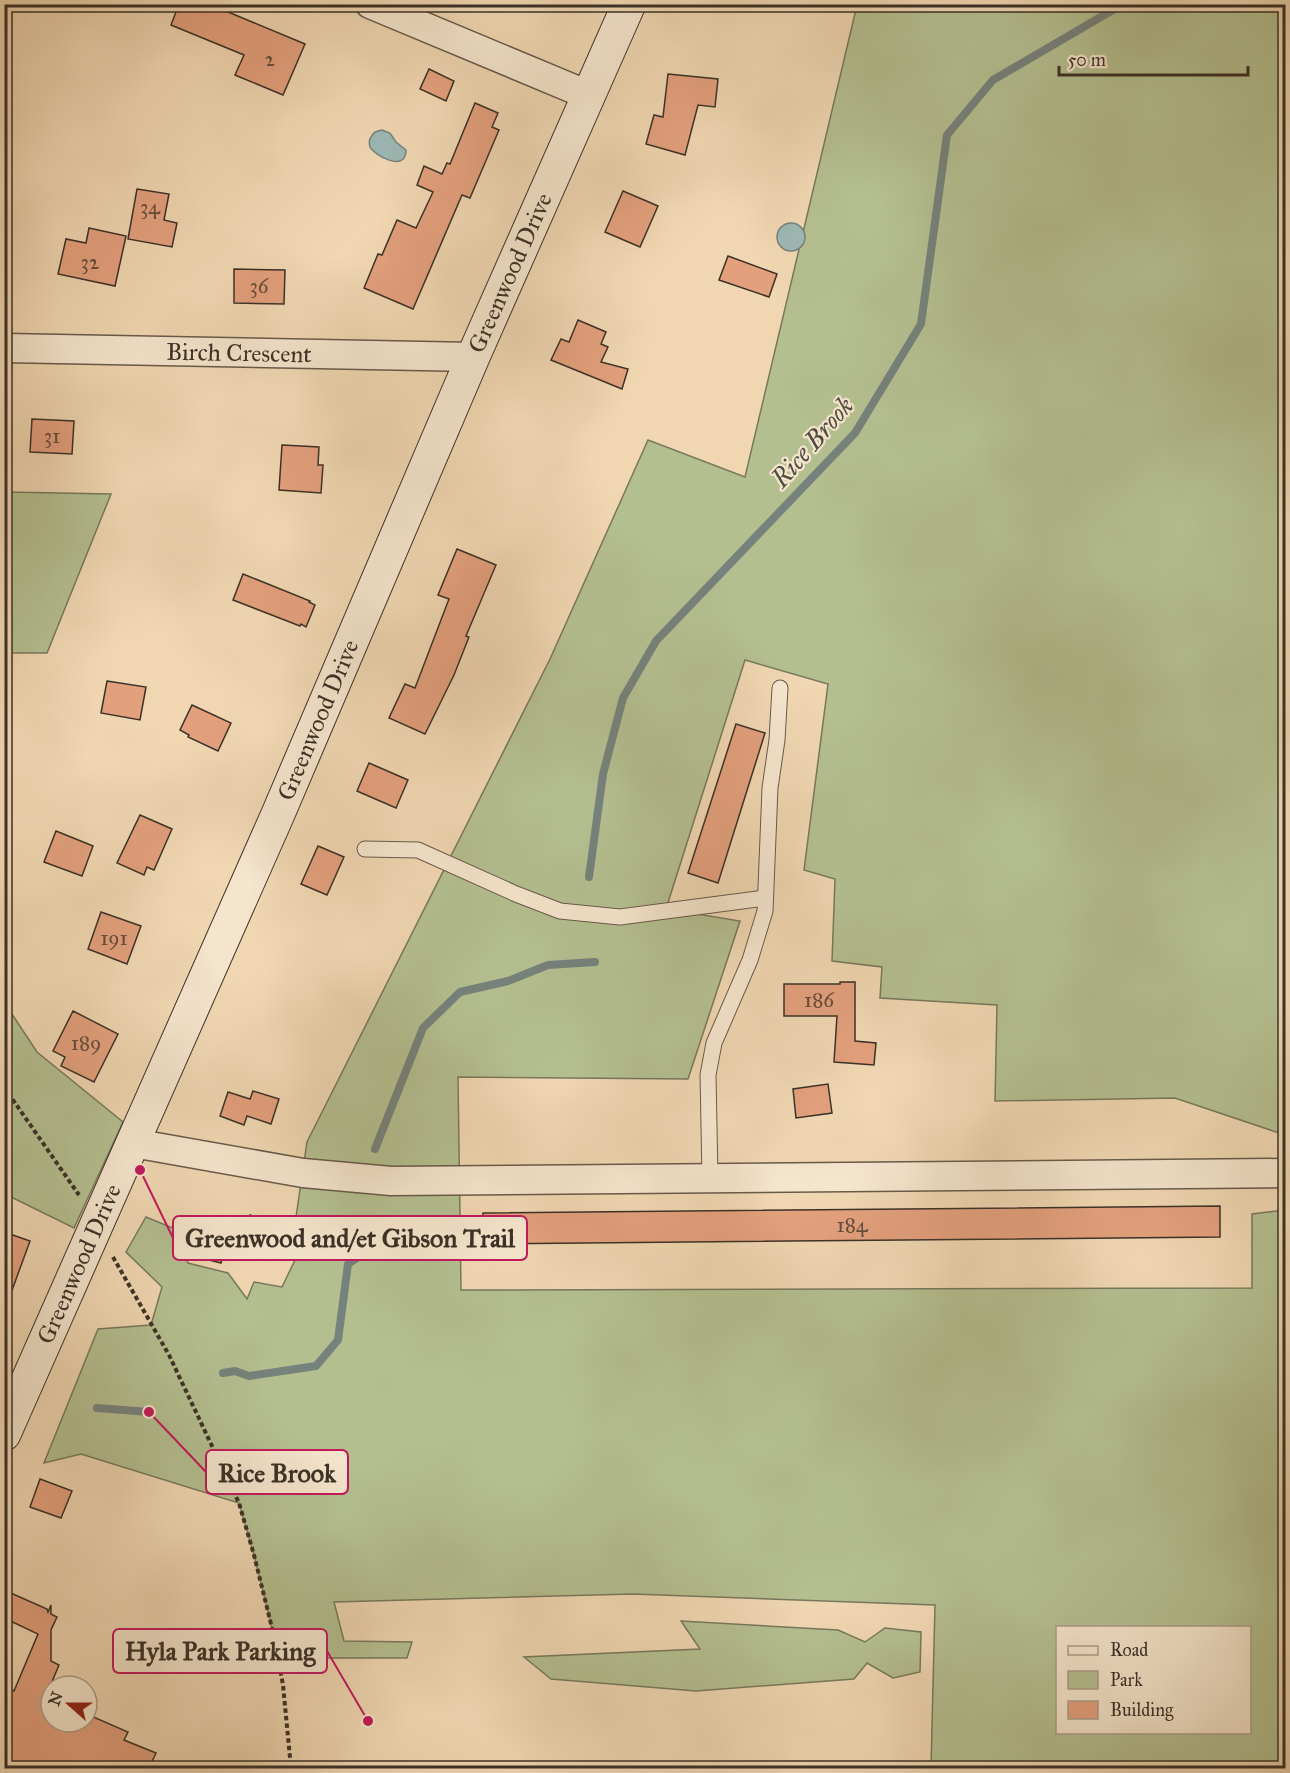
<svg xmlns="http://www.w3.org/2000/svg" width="1290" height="1773" font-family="'IM FELL Great Primer',serif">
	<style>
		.green { fill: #b4bf90; stroke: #78785c; stroke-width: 1.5; fill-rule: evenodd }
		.water { fill: #9db8b4; stroke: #76827c; stroke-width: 1.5 }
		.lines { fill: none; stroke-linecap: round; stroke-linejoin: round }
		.stream { stroke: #76827c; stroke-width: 8 }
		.building { fill: #e3a07d; stroke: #3b3127; stroke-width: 1.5 }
		.service-casing { stroke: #685a4a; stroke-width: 17 }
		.minor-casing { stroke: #685a4a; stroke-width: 31 }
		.secondary-casing { stroke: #3b3127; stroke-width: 35 }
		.path { stroke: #3b3127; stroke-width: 4; stroke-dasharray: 4.5 3; stroke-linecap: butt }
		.service { stroke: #f5e5cd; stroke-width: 15 }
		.minor { stroke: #f5e5cd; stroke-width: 28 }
		.secondary { stroke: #f5e5cd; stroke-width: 33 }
		.labels { text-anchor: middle; stroke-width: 4.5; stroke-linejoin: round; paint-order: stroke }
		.number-label { font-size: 21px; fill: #654d3c }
		.street-label { font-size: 24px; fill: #3b3127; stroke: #f5e5cd }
		.water-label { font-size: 26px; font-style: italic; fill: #4f4c43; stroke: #f5e5cd }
		.leader { fill: none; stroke: #c2185b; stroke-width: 2 }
		.callout-dot { fill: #c2185b; stroke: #f5e5cd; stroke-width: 2 }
		.callout { fill: #f5e5cd; stroke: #c2185b; stroke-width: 2 }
		.callout-label { font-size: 26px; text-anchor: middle; font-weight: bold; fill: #3b3127 }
	</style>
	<rect width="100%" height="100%" fill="#f0d7b2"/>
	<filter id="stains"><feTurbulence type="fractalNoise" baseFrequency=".00333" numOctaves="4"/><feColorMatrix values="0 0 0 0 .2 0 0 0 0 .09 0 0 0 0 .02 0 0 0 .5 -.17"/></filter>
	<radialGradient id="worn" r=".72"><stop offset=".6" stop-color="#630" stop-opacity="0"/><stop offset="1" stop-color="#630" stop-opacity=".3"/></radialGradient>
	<g class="green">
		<path d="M857 5H1285V1135L1175 1098 995 1101 997 1005 880 998 882 967 832 961 835 879 804 870 828 684 745 660 666 909 740 921 688 1079 458 1077 461 1290 1252 1288V1214L1285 1210V1768H931L935 1605 633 1594 334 1602 344 1641 412 1642 407 1658H300L295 1641 274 1636 254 1555 239 1503 81 1454 44 1463 98 1329 151 1325 162 1287 126 1252 146 1217 173 1228 188 1263 228 1273 247 1299 254 1282 282 1287 297 1256 296 1217 307 1142 550 659 648 440 745 477ZM1058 1628H1250V1732H1058Z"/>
		<polygon points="5,492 111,494 47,653 5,653"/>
		<polygon points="4,1002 37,1052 123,1122 74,1228 5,1194"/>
		<polygon points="681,1621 838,1630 865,1642 885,1628 921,1632 920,1672 893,1678 867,1663 854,1679 696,1691 551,1679 524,1657 700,1649"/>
	</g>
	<g class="water">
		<path d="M382 130 390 133 396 142 406 150C406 174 373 154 370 147 369 144 369 140 371 137 373 132 377 131 382 130Z"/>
		<circle cx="791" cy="237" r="14"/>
	</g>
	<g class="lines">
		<g class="stream">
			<polyline points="589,877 603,774 623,698 656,641 855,433 921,324 947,135 993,80 1123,4"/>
			<polyline points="375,1149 423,1028 460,992 508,981 548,965 595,962"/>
			<polyline points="223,1373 235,1371 249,1376 316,1366 338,1340 348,1264 357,1258 361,1238"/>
			<polyline points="97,1408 149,1412"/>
		</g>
	</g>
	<g class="building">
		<polygon points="179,4 209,4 305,44 283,95 235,75 244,55 171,25"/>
		<polygon points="429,69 454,81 446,101 420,89"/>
		<polygon points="668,74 718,79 715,107 698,105 685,155 646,144 654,115 663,117"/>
		<polygon points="475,103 498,113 492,127 499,130 470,198 462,195 413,309 364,288 378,254 382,255 397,220 416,228 433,192 417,185 424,166 442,174 447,163 450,164"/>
		<polygon points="137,189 169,194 164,220 177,223 172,247 128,239"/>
		<polygon points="623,191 658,206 640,247 605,232"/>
		<polygon points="89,228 126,236 115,286 58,274 66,239 86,243"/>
		<polygon points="728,256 777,274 769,297 719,280"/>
		<polygon points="234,269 285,270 284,304 234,303"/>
		<polygon points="578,320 606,332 601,344 608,347 601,362 628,369 622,389 551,360 561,339 569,342"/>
		<polygon points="32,419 74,421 72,454 30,452"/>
		<polygon points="282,445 319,447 318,465 323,465 321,493 279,490"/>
		<polygon points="457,549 496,565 466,636 469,637 454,675 425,734 389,718 405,684 415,688 449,599 438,595"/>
		<polygon points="243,574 310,601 309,602 315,605 306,627 301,624 300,626 233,600"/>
		<polygon points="107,681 146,687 140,720 101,713"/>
		<polygon points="192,705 231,723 218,751 188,737 189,735 180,730"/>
		<polygon points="736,724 765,733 718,883 688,873"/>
		<polygon points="369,763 408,780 396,808 357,791"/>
		<polygon points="140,815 172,829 154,870 147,867 144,875 117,863"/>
		<polygon points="56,831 93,846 82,876 44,862"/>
		<polygon points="318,846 344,857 327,895 301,884"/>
		<polygon points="101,912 141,926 127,964 88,949"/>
		<polygon points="840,982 855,982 855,1041 876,1043 874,1065 834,1062 837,1016 784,1016 784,984 840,984"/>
		<polygon points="73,1011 118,1034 94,1082 61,1066 65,1057 53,1051"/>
		<polygon points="828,1084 832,1113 796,1118 793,1089"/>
		<polygon points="253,1091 279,1099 271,1124 247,1116 244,1125 220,1116 228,1092 250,1099"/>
		<polygon points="1220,1206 1220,1237 483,1244 483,1213"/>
		<polygon points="250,1215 274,1222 268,1243 244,1236"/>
		<polygon points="189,1226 245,1241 240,1259 223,1255 221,1263 182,1253"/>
		<polygon points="4,1232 30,1241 7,1304 4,1303"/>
		<polygon points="40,1479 72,1491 61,1518 30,1507"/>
		<polygon points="4,1590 47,1609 48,1612 51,1605 51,1614 57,1617 51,1630 51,1661 59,1665 51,1684 51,1722 87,1722 89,1715 128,1732 124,1740 156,1753 149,1768 4,1768 4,1708 12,1690 14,1691 38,1634 4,1618"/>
	</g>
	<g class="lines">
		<g class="service-casing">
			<g id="service">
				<polyline points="365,849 418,850 516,894 560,911 620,917 765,898"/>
				<polyline points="710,1178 708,1075 714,1043 750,960 765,911 770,788 777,740 780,688"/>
			</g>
		</g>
		<g class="minor-casing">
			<g id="minor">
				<polyline points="370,4 588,95"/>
				<polyline points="4,348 473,357"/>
				<polyline points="133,1143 303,1173 391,1181 1286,1173"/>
			</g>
		</g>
		<g class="secondary-casing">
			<polyline id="secondary" points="4,1434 278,814 473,357 629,4"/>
		</g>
		<g class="path">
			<polyline points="4,1087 79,1195"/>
			<polyline points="113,1257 169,1355 239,1503 254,1555 274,1636 283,1685 291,1768"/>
		</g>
		<use href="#service" class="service"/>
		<use href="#minor" class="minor"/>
		<use href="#secondary" class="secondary"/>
	</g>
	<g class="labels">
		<g class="number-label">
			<text x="270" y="66">2</text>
			<text x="150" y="214">34</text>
			<text x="90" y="269">32</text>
			<text x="259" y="293">36</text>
			<text x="52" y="443">31</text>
			<text x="114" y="945">191</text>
			<text x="819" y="1007">186</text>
			<text x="86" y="1050">189</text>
			<text x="852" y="1232">184</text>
		</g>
		<g class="street-label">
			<text transform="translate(510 273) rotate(-66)" y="8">Greenwood Drive</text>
			<text transform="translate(239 353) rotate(1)" y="8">Birch Crescent</text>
			<text transform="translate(318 720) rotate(-67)" y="8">Greenwood Drive</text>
			<text transform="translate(79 1264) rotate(-66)" y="8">Greenwood Drive</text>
		</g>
		<g class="water-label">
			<text transform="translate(812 442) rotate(-49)" y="9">Rice Brook</text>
		</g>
	</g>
	<path class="leader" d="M140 1170L173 1238M149 1412L206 1472M368 1721L327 1651"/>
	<g class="callout-dot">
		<circle cx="140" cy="1170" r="6"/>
		<circle cx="149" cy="1412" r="6"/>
		<circle cx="368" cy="1721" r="6"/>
	</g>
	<g class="callout">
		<rect x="173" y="1216" width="354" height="44" rx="6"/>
		<rect x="206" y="1450" width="142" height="44" rx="6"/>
		<rect x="113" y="1629" width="214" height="44" rx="6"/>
	</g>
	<g class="callout-label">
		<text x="350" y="1247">Greenwood and/et Gibson Trail</text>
		<text x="277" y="1482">Rice Brook</text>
		<text x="220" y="1660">Hyla Park Parking</text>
	</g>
	<rect width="1290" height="1773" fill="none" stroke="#f0d7b2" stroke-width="24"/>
	<rect x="6" y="6" width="1278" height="1761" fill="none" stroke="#3b3127" stroke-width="3"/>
	<rect x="12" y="12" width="1266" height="1749" fill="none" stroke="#3b3127" stroke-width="1.5"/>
	<rect x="1056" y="1626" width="195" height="108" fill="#f5e5cd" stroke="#ab9d8b" stroke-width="1.5"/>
	<rect x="1068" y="1646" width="30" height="9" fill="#f5e5cd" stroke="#ab9d8b" stroke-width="1.5"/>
	<text x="1110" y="1656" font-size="18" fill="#3b3127">Road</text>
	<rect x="1068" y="1671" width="30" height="18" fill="#b4bf90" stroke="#ab9d8b" stroke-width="1.5"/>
	<text x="1110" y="1686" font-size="18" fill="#3b3127">Park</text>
	<rect x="1068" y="1701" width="30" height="18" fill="#e3a07d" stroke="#ab9d8b" stroke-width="1.5"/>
	<text x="1110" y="1716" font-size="18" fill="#3b3127">Building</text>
	<g transform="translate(69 1704) rotate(291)"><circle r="28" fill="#f5e5cd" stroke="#ab9d8b" stroke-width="1.5"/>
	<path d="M0-4.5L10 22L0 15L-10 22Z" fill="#8f2418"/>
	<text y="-9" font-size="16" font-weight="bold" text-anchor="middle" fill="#3b3127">N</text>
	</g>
	<path d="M1059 66v9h189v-9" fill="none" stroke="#3b3127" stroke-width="3"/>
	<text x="1068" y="66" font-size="18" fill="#3b3127" stroke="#f5e5cd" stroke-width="4.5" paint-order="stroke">50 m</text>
	<rect width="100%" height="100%" filter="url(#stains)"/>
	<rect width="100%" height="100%" fill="url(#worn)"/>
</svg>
